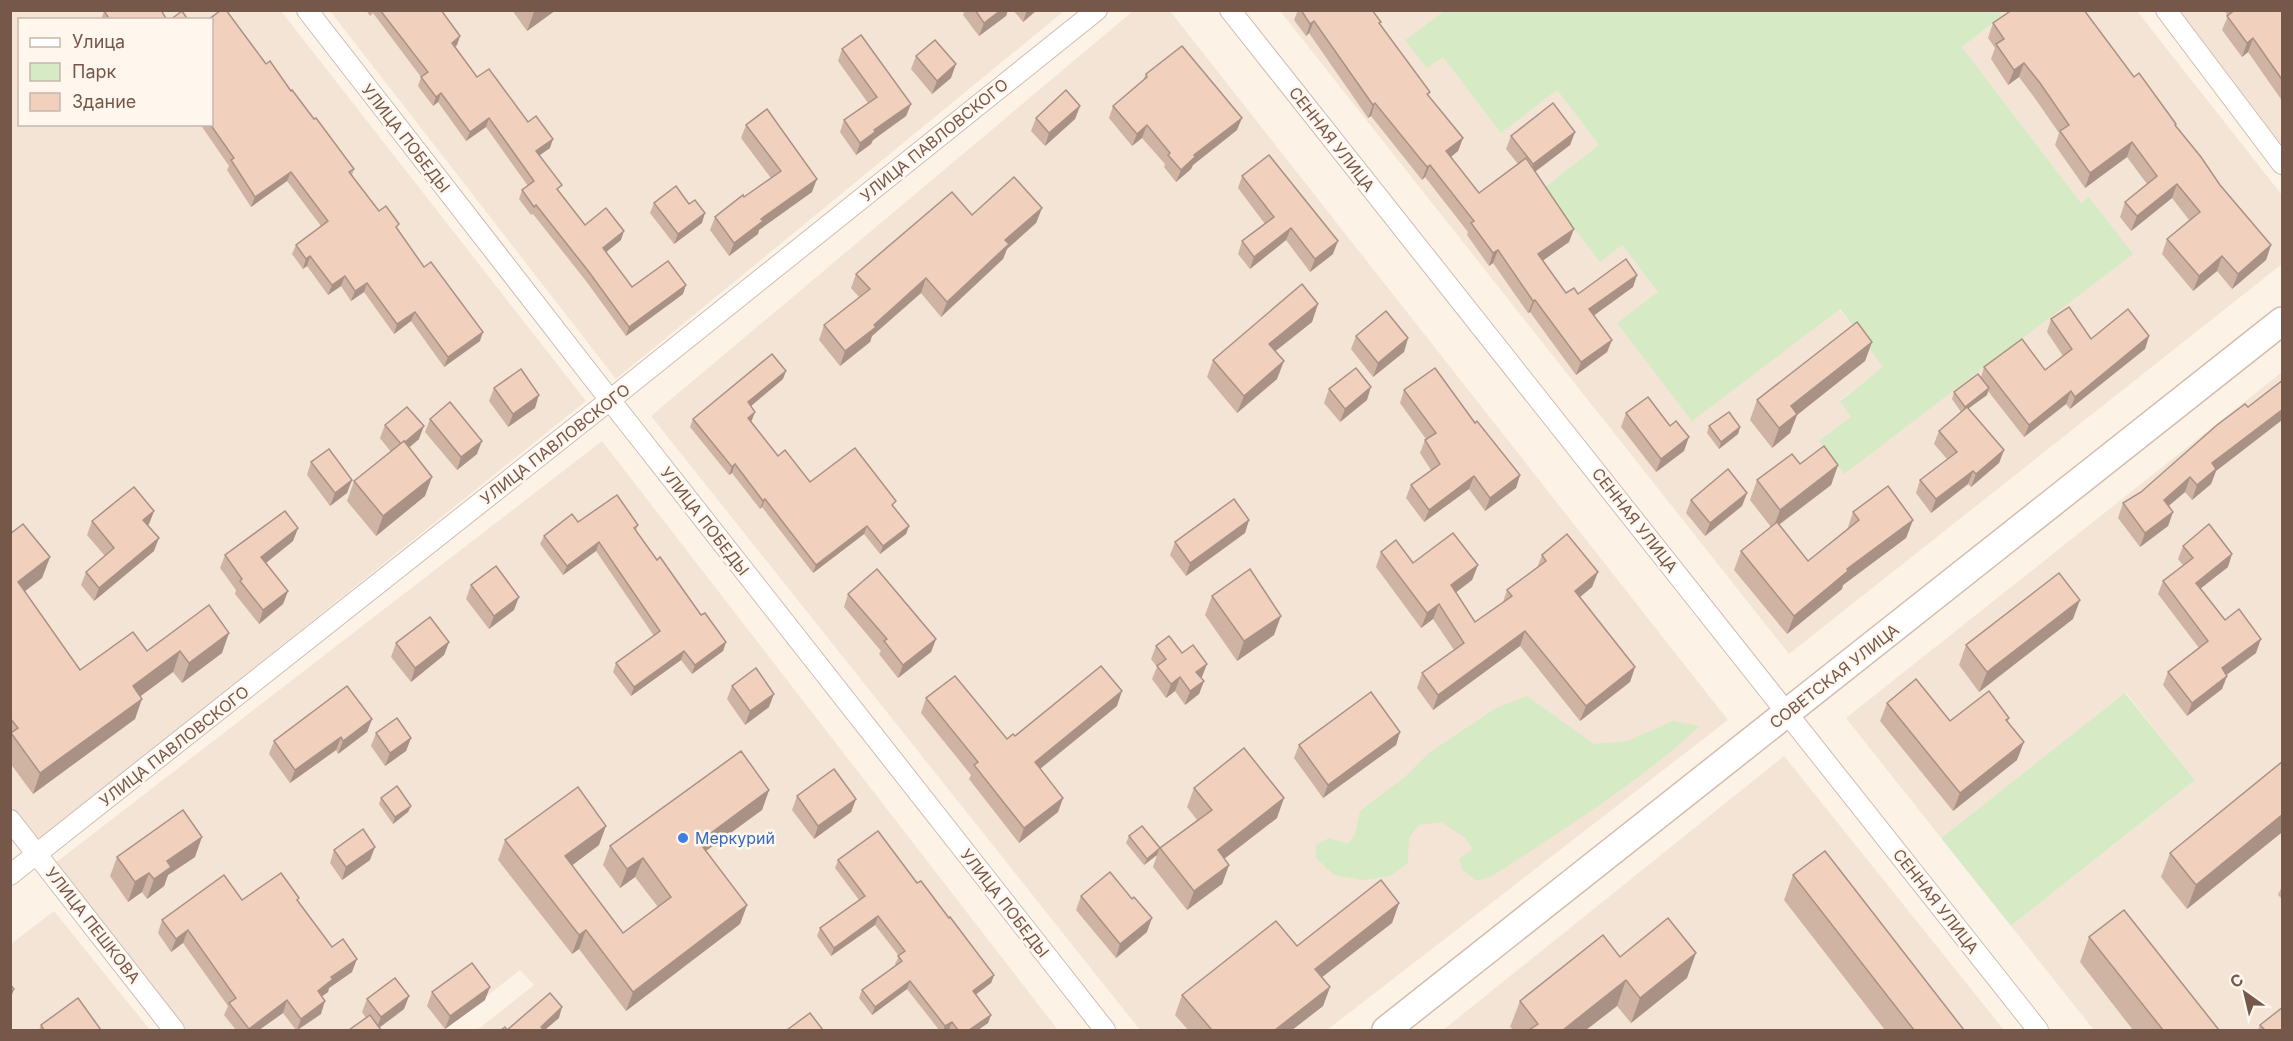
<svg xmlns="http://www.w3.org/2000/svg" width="2293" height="1041" font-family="Inter,sans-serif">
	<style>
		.residential { fill: #f4e4d5; fill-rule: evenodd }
		.green { fill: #d6eac5 }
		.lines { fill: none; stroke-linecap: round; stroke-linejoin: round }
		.street-casing { stroke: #d0bcaf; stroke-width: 22 }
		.secondary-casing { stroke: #d3bcad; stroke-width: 30 }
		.street { stroke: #fff; stroke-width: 20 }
		.secondary { stroke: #fff; stroke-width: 27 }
		.wall { fill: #cfb3a3 }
		.shaded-wall { fill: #a99285 }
		.building { fill: #f1d0be; stroke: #a99285; stroke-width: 1.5 }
		.shop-dot { fill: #3f7fe0; stroke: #fff7ed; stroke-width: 2 }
		.labels { text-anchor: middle; stroke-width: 5; stroke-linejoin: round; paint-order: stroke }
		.street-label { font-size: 16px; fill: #76584b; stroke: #fff7ed }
		.shop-label { font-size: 16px; fill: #366cbe; stroke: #fff7ed; text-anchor: start }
	</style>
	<rect width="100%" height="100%" fill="#fcf3e6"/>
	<g class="residential">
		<path d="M11 11H281L586 401 37 842 11 809ZM20 20H212V124H20Z"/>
		<polygon points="330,11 1064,11 616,379"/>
		<polygon points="1133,11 1170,11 1728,720 1327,1030 1140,1030 651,416"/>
		<polygon points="1280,11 1444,11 1405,40 1443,56 1501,132 1557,90 1600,146 1544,188 1600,261 1622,245 1658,292 1839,309 1884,367 1840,400 1852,417 1844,474 2089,198 2081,203 1962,47 2001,17 1997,11 2137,11 2282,195 2282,264 1789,654"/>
		<polygon points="2178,11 2282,11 2282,148"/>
		<polygon points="2282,372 2282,1030 2094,1030 2011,926 2195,780 2126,693 1941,838 1846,718"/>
		<polygon points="602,441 1058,1030 477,1030 534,985 520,970 444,1030 182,1030 54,864"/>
		<polygon points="1784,756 2004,1030 1443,1030"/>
		<polygon points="54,911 150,1030 11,1030 11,944"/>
	</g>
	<g class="green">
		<polygon points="1444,11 1997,11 2002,16 1962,47 2081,203 2089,197 2133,254 1844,474 1819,441 1851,417 1840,401 1883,367 1840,309 1692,421 1617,323 1658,292 1622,245 1600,262 1544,188 1599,145 1557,90 1501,133 1443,57 1427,68 1405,40"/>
		<polygon points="2125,693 2195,780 2011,926 1941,838"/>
		<path d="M1527 696 1594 744 1628 741 1673 721 1700 726C1637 784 1564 829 1492 876L1476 881 1462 869 1459 859 1473 849 1464 837 1441 822 1419 825 1409 838 1408 863 1390 876 1363 880 1334 875 1316 858V845L1329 838 1348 844 1355 834 1360 811 1406 776 1429 753 1496 708Z"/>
	</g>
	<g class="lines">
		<g class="street-casing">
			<g id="street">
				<polyline points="307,10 610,400 1105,1030"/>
				<polyline points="1230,10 2038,1030"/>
				<polyline points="2166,10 2282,164"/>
				<polyline points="10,820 174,1030"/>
				<polyline points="10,875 610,400 1097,10"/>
			</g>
		</g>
		<g class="secondary-casing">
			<polyline id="secondary" points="1386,1030 2282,321"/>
		</g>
		<use href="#street" class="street"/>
		<use href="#secondary" class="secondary"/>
	</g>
	<g class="wall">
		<polygon points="366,10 441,10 460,36 457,45 455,47 477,77 528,122 550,148 539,155 559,192 585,225 621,240 606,252 632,287 683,294 626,336 586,281 533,214 531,215 519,199 522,190 528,186 486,127 466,141 438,102 433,106 418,86 421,77 373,13 370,16"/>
		<polygon points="512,10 556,10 527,31"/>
		<polygon points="965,10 1008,10 1006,16 979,36 963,15"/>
		<polygon points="1013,10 1037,10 1023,22"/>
		<polygon points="1298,10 1380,25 1430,92 1428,96 1463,138 1458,151 1451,157 1479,193 1518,164 1506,149 1511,136 1575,132 1570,145 1535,172 1569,242 1543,260 1566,293 1578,294 1637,275 1633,287 1594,315 1612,340 1607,352 1576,375 1530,312 1528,313 1493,263 1489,266 1467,235 1468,232 1425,177 1422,180 1371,116 1368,118 1309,33 1306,36 1294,20"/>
		<polygon points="2010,10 2084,10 2134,77 2176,124 2175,126 2220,185 2271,245 2266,260 2232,289 2217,271 2193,291 2162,254 2167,239 2189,220 2172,198 2131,231 2120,217 2125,202 2147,184 2127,157 2085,188 2055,145 2059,133 2034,97 2019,77 2008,85 1991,59 1995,48 1988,38 1993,23 2011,11"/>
		<polygon points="2224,10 2283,10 2283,102 2248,52 2242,57 2222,30 2228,16"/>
		<polygon points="104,11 167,20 101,20"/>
		<polygon points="842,49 911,104 906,116 873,140 871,144 856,155 840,132 844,120 868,103 838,61"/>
		<polygon points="916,56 951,78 932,94 911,69"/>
		<polygon points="266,64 291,91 354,169 352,175 379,211 397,229 424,267 480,341 444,367 411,321 394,334 364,292 351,301 341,286 328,295 307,266 303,269 292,254 296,245 321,226 287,181 251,207 227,170 229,166 200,124 212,124"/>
		<polygon points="1146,74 1237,130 1193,165 1191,169 1176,182 1164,167 1165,164 1142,138 1132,146 1109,118 1113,106 1143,80"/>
		<polygon points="1080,106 1075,119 1045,146 1031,131 1036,118"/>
		<polygon points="746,125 812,192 759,230 758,234 729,256 710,230 715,217 771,178 741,138"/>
		<polygon points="1242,176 1333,254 1310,272 1286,240 1250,269 1238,254 1242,241 1265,224 1238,188"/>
		<polygon points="654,203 702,223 674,244 650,213"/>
		<polygon points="1042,208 1036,223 1007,249 1003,259 941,317 921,293 872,336 870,342 840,366 819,340 824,325 859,297 851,288 856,274 972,215"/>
		<polygon points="1318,304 1312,322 1275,351 1277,379 1237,413 1207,377 1213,360"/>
		<polygon points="2051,319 2091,339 2149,336 2145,349 2070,409 2066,404 2024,437 1988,391 1987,395 1968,409 2004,450 1999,463 1971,487 1968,484 1931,513 1916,493 1920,480 1947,459 1934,444 1939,431 1961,412 1952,399 1954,392 1981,377 1984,367 2045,370 2063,356 2047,332"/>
		<polygon points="1356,336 1408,338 1404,352 1373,377 1351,349"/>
		<polygon points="1872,342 1865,361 1797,415 1790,433 1772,448 1750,420 1757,400"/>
		<polygon points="783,379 751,406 752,420 751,421 778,456 810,482 894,507 909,526 906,534 880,554 864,534 813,573 762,507 760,509 732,473 729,475 690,427 693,419"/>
		<polygon points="2283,380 2283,421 2282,420 2216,471 2211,484 2192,500 2185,492 2168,506 2173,512 2168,526 2140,547 2118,518 2123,503 2141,492"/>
		<polygon points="494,388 535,408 508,427 489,401"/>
		<polygon points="1329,389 1367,400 1340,422 1324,403"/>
		<polygon points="1404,390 1475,423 1520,475 1516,488 1485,511 1469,489 1424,522 1406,498 1411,485 1431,470 1420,453 1425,440 1426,439 1400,403"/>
		<polygon points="1626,413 1684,451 1656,472 1621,427"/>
		<polygon points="430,419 477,454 457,470 425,432"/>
		<polygon points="385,425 419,439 409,448 425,496 376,536 347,501 354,481 391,452 380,438"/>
		<polygon points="1709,426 1740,427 1738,434 1719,449 1707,433"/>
		<polygon points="311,462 352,480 347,493 330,506 307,475"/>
		<polygon points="1800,464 1838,465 1831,485 1779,525 1808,561 1847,530 1853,512 1913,520 1906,538 1843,585 1842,589 1787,634 1734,570 1741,551 1771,527 1750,500 1757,480"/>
		<polygon points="1747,493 1742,506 1705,536 1686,513 1691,500"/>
		<polygon points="154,511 149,524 148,525 154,551 94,601 81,585 86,572 105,556 87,535 92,521"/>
		<polygon points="1249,520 1245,533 1186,576 1170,555 1175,542"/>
		<polygon points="578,522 638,525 636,531 657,560 701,615 726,642 723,651 692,674 681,660 631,696 613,672 616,663 654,636 596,551 563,575 540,544 544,536"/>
		<polygon points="298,528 293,541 266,563 288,591 283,604 259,624 235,594 236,590 220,568 225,555"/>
		<polygon points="10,534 50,557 42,578 25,591 80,670 147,651 222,653 182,683 173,672 140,696 135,719 33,794 10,763"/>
		<polygon points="2183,546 2228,567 2201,588 2225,620 2256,653 2226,675 2227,676 2222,689 2187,716 2163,685 2168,672 2199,648 2158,594 2163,581 2183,565 2178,559"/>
		<polygon points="1381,552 1413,563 1478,565 1472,580 1456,592 1475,622 1503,602 1507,590 1537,568 1542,555 1598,572 1592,587 1580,597 1635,667 1630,682 1580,721 1520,646 1433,710 1417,688 1422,673 1454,650 1433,619 1421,628 1376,567"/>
		<polygon points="471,585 514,610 489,629 466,599"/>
		<polygon points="848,594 936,639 931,652 898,678 879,654 881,651 844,607"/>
		<polygon points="1212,596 1274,635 1237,661 1205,615"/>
		<polygon points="2073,619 1979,692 1959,665 1966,645"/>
		<polygon points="449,642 444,655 411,682 391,657 396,643"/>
		<polygon points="1156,646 1182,653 1202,677 1201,678 1204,681 1199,694 1185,705 1175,691 1166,698 1152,679 1157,667 1151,659"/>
		<polygon points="732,686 769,707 745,725 727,699"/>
		<polygon points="926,698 1007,739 1117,706 1040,769 1063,798 1058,812 1019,843 969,779 971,775 921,713"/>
		<polygon points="1887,703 1950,721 2009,718 2008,721 2017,760 1953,811 1880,721"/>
		<polygon points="372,719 367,732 338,754 336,750 290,783 269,754 274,741"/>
		<polygon points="1400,732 1396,745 1323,798 1294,758 1299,745"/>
		<polygon points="376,733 411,738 406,751 385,766 371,746"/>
		<polygon points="2283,761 2283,835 2281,833 2187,909 2161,877 2170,853"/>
		<polygon points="1194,788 1277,818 1224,859 1229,865 1222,884 1187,910 1153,867 1157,855 1144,865 1126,843 1129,836 1160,848 1197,820 1187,807"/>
		<polygon points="769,790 762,810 706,851 747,905 740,924 626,1011 579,949 572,954 498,860 505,840 599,845 572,865 623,933 658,907 635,877 620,888 603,865 610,846"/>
		<polygon points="797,796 856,799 851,812 814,839 792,810"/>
		<polygon points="381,798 411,806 408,812 393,824 379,804"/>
		<polygon points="334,850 370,860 342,880 330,863"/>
		<polygon points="117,857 195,857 168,875 164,886 147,899 142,892 128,902 110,876"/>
		<polygon points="838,860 917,883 949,918 994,975 991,983 976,994 991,1015 988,1023 978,1030 939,1030 907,989 872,1015 859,998 862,990 896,966 895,964 899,956 875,925 831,956 817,936 820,928 859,900 835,868"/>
		<polygon points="1793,875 1964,1030 1885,1030 1784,900"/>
		<polygon points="2283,884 2283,900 2278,895"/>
		<polygon points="1081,896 1132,899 1147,932 1116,958 1076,910"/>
		<polygon points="242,900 298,901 332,947 352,972 329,988 328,992 322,996 321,1014 298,1030 296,1030 283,1013 259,1030 236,1030 224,1015 228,1006 183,943 171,952 158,933 162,920"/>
		<polygon points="1399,903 1392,923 1322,977 1330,987 1323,1006 1292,1030 1188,1030 1175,1015 1182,995"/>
		<polygon points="2089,937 2219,1030 2133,1030 2080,962"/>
		<polygon points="1620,957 1687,978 1631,1023 1617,1006 1586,1030 1514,1030 1510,1027 1520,1001"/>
		<polygon points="432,992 485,1000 445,1029 427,1006"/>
		<polygon points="409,996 404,1009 379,1028 366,1018 362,1012 367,999"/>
		<polygon points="41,1025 101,1030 39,1030"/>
		<polygon points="2260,1025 2283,1030 2258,1030"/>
	</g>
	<g class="shaded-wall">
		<polygon points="536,10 556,10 527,31 534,12"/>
		<polygon points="1001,10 1008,10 1006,16 979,36 984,23"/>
		<polygon points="1027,10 1037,10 1023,22"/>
		<polygon points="1314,21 1309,33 1306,36 1310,24"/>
		<polygon points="460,36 457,45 449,51 452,43"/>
		<polygon points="2253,38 2248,52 2242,57 2247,43"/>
		<polygon points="2024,63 2019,77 2008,85 2014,70"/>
		<polygon points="956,64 951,78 932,94 937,81"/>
		<polygon points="441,93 438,102 433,106 436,97"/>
		<polygon points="1375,103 1371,116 1368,118 1373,105"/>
		<polygon points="911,104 906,116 873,140 871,144 856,155 860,143 874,130"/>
		<polygon points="1080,106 1075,119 1045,146 1049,133"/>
		<polygon points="489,118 486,127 466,141 470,132"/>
		<polygon points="1242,118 1237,130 1193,165 1191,169 1176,182 1181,170 1194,155"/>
		<polygon points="1147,125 1142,138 1132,146 1137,134"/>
		<polygon points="1575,132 1570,145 1528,177 1533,164"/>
		<polygon points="1463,138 1458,151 1442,164 1446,151"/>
		<polygon points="553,139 550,148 533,160 536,151"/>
		<polygon points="2132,142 2127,157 2085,188 2090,173"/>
		<polygon points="1430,165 1425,177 1422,180 1427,167"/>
		<polygon points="291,172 287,181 251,207 255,197"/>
		<polygon points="817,179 812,192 759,230 758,234 729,256 734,243 761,219"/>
		<polygon points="2177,184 2172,198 2131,231 2137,216"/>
		<polygon points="1042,208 1036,223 1007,249 1003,259 941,317 947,302 1005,240"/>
		<polygon points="705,213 702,223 674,244 678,234"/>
		<polygon points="1291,228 1286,240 1250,269 1254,257"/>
		<polygon points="1574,229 1569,242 1534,267 1538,254"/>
		<polygon points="624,231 621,240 600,257 603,248"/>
		<polygon points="1338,241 1333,254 1310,272 1315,259"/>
		<polygon points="2271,245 2266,260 2232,289 2238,274"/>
		<polygon points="1498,250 1493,263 1489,266 1493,253"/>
		<polygon points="310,256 307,266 303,269 306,259"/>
		<polygon points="2222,256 2217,271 2193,291 2199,276"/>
		<polygon points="1637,275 1633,287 1585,322 1589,309"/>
		<polygon points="345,276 341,286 328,295 332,285"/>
		<polygon points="926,278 921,293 872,336 870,342 840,366 845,351"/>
		<polygon points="367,283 364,292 351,301 355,291"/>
		<polygon points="686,285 683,294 626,336 629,327"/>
		<polygon points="1535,300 1530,312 1528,313 1533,301"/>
		<polygon points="1318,304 1312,322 1263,361 1269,344"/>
		<polygon points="415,312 411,321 394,334 397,324"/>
		<polygon points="483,332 480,341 444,367 448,357"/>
		<polygon points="2149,336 2145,349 2070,409 2075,397"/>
		<polygon points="1408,338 1404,352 1373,377 1378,363"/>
		<polygon points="1612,340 1607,352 1576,375 1581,362"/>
		<polygon points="1872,342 1865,361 1797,415 1790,433 1772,448 1779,428 1791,406"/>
		<polygon points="1284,361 1277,379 1237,413 1244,396"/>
		<polygon points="786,371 783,379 745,411 748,402"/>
		<polygon points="1371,387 1367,400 1340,422 1345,409"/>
		<polygon points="1989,388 1987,395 1962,413 1965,407"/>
		<polygon points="2071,391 2066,404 2024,437 2029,425"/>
		<polygon points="539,395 535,408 508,427 513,414"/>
		<polygon points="2283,409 2282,420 2216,471 2211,484 2192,500 2197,485 2212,463"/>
		<polygon points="755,412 752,420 745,426 748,418"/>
		<polygon points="424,426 419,439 396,458 401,445"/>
		<polygon points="1740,427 1738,434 1719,449 1721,442"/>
		<polygon points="1689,437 1684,451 1656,472 1661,459"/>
		<polygon points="482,441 477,454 457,470 461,457"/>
		<polygon points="2004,450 1999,463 1971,487 1976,474"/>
		<polygon points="735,464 732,473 729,475 732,467"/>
		<polygon points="1838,465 1831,485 1773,529 1780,510"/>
		<polygon points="1973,471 1968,484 1931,513 1936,499"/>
		<polygon points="1520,475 1516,488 1485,511 1490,498"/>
		<polygon points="1474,476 1469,489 1424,522 1429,510"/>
		<polygon points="432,477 425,496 376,536 383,516"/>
		<polygon points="2190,477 2185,492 2158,515 2164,500"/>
		<polygon points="352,480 347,493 330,506 335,493"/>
		<polygon points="1747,493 1742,506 1705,536 1710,523"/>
		<polygon points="765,499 762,507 760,509 763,501"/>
		<polygon points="154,511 149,524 139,533 143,520"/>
		<polygon points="2173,512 2168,526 2140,547 2145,533"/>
		<polygon points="1249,520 1245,533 1186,576 1190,563"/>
		<polygon points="1913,520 1906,538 1843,585 1842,589 1787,634 1794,616 1847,569"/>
		<polygon points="867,526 864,534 813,573 816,565"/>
		<polygon points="909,526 906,534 880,554 883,546"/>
		<polygon points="298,528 293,541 256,571 261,557"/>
		<polygon points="159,538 154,551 94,601 99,588"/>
		<polygon points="599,542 596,551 563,575 567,566"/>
		<polygon points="2232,554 2228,567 2191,596 2196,583"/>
		<polygon points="50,557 42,578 11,602 18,582"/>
		<polygon points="1478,565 1472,580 1446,600 1451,585"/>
		<polygon points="1598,572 1592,587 1569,606 1575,591"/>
		<polygon points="288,591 283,604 259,624 263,610"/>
		<polygon points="519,597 514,610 489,629 494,616"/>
		<polygon points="2080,600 2073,619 1979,692 1987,672"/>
		<polygon points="1439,604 1433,619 1421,628 1427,613"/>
		<polygon points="1281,616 1274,635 1237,661 1244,641"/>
		<polygon points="1525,631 1520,646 1433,710 1438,695"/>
		<polygon points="229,633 222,653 182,683 189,663"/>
		<polygon points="936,639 931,652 898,678 903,665"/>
		<polygon points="2261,639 2256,653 2217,682 2222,668"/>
		<polygon points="449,642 444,655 411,682 415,668"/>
		<polygon points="726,642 723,651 692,674 695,665"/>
		<polygon points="180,651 173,672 126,707 133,686"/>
		<polygon points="684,651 681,660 631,696 634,687"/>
		<polygon points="1207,664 1202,677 1192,685 1196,672"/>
		<polygon points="1635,667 1630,682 1580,721 1586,706"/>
		<polygon points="2227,676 2222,689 2187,716 2192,703"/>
		<polygon points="1180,677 1175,691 1166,698 1171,684"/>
		<polygon points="1204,681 1199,694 1185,705 1190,691"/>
		<polygon points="1122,691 1117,706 1030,777 1035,762"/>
		<polygon points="774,694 769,707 745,725 750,711"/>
		<polygon points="142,699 135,719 33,794 40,773"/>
		<polygon points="372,719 367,732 338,754 343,741"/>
		<polygon points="1400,732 1396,745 1323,798 1328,785"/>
		<polygon points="341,737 336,750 290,783 295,770"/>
		<polygon points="411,738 406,751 385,766 390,753"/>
		<polygon points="2024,742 2017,760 1953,811 1960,793"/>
		<polygon points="769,790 762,810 692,861 699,842"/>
		<polygon points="1063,798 1058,812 1019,843 1024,828"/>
		<polygon points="1284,798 1277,818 1211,869 1218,850"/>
		<polygon points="856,799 851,812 814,839 818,826"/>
		<polygon points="411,806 408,812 393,824 395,817"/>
		<polygon points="2283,814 2283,828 2281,833 2187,909 2196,885"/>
		<polygon points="606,826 599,845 558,876 565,856"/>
		<polygon points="202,837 195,857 168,875 164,886 147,899 154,879 167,861"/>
		<polygon points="375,847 370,860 342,880 346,867"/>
		<polygon points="1159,849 1157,855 1144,865 1147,859"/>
		<polygon points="643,858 635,877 620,888 627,869"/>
		<polygon points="1229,865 1222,884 1187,910 1194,891"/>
		<polygon points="149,873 142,892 128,902 135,882"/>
		<polygon points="1399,903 1392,923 1308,988 1315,969"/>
		<polygon points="747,905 740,924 626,1011 633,992"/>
		<polygon points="878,916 875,925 831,956 834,948"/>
		<polygon points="1152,918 1147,932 1116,958 1120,944"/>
		<polygon points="188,930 183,943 171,952 176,939"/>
		<polygon points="586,930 579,949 572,954 579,935"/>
		<polygon points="1696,953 1687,978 1631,1023 1640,998"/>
		<polygon points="357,959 352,972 329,988 328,992 313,1003 318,991 331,977"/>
		<polygon points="994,975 991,983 970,999 973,991"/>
		<polygon points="1626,980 1617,1006 1586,1030 1563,1030"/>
		<polygon points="910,981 907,989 872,1015 875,1007"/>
		<polygon points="490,987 485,1000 445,1029 450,1016"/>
		<polygon points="1330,987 1323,1006 1292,1030 1275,1030"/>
		<polygon points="14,989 10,1000 10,992"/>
		<polygon points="409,996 404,1009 376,1030 381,1017"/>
		<polygon points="287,1000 283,1013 259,1030 248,1030 249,1029"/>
		<polygon points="325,1001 321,1014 297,1030 301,1019"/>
		<polygon points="562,1007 559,1018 545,1030 540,1030 541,1027"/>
		<polygon points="991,1015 988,1023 978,1030 969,1030"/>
		<polygon points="952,1022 949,1030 943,1030 945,1026"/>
	</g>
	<g class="building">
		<polygon points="104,10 161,10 167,20 110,20 104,11"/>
		<polygon points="221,10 226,10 266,64 270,61 291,91 292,90 314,119 316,118 354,169 349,172 379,211 386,206 399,224 396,227 424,267 431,262 483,332 448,357 415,312 397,324 367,283 355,291 345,276 332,285 310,256 306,259 296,245 328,221 291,172 255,197 231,160 234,158 210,124 212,124 212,20 208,20"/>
		<polygon points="380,10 441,10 460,36 452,43 477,77 489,69 528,122 536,116 553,139 536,151 562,185 557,189 585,225 606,208 624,231 603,248 632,287 668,261 686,285 629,327 589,272 536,205 534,207 522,190 534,181 489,118 470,132 441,93 436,97 421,77 428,72"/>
		<polygon points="975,10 1001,10 984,23"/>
		<polygon points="1301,10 1372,10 1381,22 1379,23 1430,92 1427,94 1463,138 1446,151 1479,193 1526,158 1574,229 1538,254 1566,293 1574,288 1578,294 1626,259 1637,275 1589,309 1612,340 1581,362 1535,300 1533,301 1498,250 1493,253 1471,223 1474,221 1430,165 1427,167 1375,103 1373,105 1314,21 1310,24"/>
		<polygon points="2012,10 2084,10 2134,77 2139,73 2176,124 2175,125 2201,157 2220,185 2271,245 2238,274 2222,256 2199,276 2167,239 2200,212 2177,184 2137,216 2125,202 2157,176 2132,142 2090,173 2060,131 2069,125 2040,83 2024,63 2014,70 1996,44 2004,39 1993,23"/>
		<polygon points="2235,10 2283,10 2283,81 2253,38 2247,43 2227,16"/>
		<polygon points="182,11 188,20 170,20"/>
		<polygon points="861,35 911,104 874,130 875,132 860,143 844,120 877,97 842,49"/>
		<polygon points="935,40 956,64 937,81 916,56"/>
		<polygon points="1182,46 1242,118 1194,155 1195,157 1181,170 1168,155 1170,153 1147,125 1137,134 1113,106 1147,77 1146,74"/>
		<polygon points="1066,90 1080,106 1049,133 1036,118"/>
		<polygon points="1553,103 1575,132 1533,164 1511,136"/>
		<polygon points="767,109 817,179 761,219 763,221 734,243 715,217 743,195 744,197 781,171 746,125"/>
		<polygon points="1269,155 1338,241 1315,259 1291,228 1254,257 1242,241 1274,217 1242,176"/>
		<polygon points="1014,177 1042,208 1005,240 1009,244 947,302 926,278 874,325 876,327 845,351 824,325 870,289 856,274 952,192 972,215"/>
		<polygon points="676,186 689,204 695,200 705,213 678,234 654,203"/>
		<polygon points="1302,284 1318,304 1269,344 1284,361 1244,396 1213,360"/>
		<polygon points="2069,307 2091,339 2128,309 2149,336 2075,397 2071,391 2029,425 1984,367 2022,339 2045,370 2072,349 2051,319"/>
		<polygon points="1386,311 1408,338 1378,363 1356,336"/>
		<polygon points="1857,322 1872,342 1791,406 1797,414 1779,428 1757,400"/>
		<polygon points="772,354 786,371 748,402 755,412 748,418 778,456 785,450 810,482 855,448 896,501 892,505 909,526 883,546 867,526 816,565 765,499 763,501 735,464 732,467 693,419"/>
		<polygon points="1356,368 1371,387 1345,409 1329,389"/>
		<polygon points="1435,368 1475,423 1477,421 1520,475 1490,498 1474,476 1429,510 1411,485 1440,464 1425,440 1436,433 1404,390"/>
		<polygon points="521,369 539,395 513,414 494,388"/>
		<polygon points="1978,374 1989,388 1965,407 1954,392"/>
		<polygon points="2283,380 2283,409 2212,463 2216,469 2197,485 2190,477 2164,500 2173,512 2145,533 2123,503 2141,492 2217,425 2245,404 2248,407"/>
		<polygon points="1648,397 1670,426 1676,421 1689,437 1661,459 1626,413"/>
		<polygon points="450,402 482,441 461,457 430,419"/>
		<polygon points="407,407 424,426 405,442 404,441 401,444 385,425"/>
		<polygon points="1967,407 2004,450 1976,474 1973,471 1936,499 1920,480 1957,452 1939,431"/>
		<polygon points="1729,412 1740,427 1721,442 1709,426"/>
		<polygon points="404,441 432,477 383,516 354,481"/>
		<polygon points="1824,446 1838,465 1780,510 1757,480 1792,454 1800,464"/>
		<polygon points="329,449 352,480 335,493 311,462"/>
		<polygon points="1728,469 1747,493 1710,523 1691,500"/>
		<polygon points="1888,486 1913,520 1847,569 1848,571 1794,616 1741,551 1777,522 1808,561 1859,520 1853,512"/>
		<polygon points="134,487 154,511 143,520 159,538 99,588 86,572 114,548 92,521"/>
		<polygon points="617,495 638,525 634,528 657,560 660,557 701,615 705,613 726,642 695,665 684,651 634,687 616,663 660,631 599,542 567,566 544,536 572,514 578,522"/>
		<polygon points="1234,499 1249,520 1190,563 1175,542"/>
		<polygon points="285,511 298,528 261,557 288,591 263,610 240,581 242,579 225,555"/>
		<polygon points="23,524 50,557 18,582 80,670 133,632 147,651 209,605 229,633 189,663 180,651 133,686 142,699 40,773 11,733 18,728 10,718 10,534"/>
		<polygon points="2209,524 2232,554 2196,583 2225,620 2239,609 2261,639 2222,668 2227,676 2192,703 2168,672 2208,641 2163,581 2193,558 2183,546"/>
		<polygon points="1453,533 1478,565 1451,585 1475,622 1512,596 1507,590 1546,561 1542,555 1567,534 1598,572 1575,591 1635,667 1586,706 1525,631 1438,695 1422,673 1464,643 1439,604 1427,613 1381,552 1396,540 1413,563"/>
		<polygon points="496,566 519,597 494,616 471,585"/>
		<polygon points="877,569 936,639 903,665 884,641 887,639 848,594"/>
		<polygon points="1250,569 1281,616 1244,641 1212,596"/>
		<polygon points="2059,573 2080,600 1987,672 1966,645"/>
		<polygon points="430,617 449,642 415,668 396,643"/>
		<polygon points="1169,636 1182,653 1193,645 1207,664 1196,672 1204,681 1190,691 1180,677 1171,684 1157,666 1166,659 1156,646"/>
		<polygon points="1101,666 1122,691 1035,762 1063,798 1024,828 974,765 978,762 926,698 955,676 1007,739 1013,734 1015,736"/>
		<polygon points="756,668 774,694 750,711 732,686"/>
		<polygon points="1916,679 1950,721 1989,691 2009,718 2006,720 2024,742 1960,793 1887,703"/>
		<polygon points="347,686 372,719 343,741 341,737 295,770 274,741"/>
		<polygon points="1371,692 1400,732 1328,785 1299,745"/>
		<polygon points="397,718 411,738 390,753 376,733"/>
		<polygon points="1244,748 1284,798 1218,850 1229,865 1194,891 1160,848 1212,810 1194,788"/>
		<polygon points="741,751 769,790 699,842 747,905 633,992 586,930 579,935 505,840 578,787 606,826 565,856 623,933 671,897 643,858 627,869 610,846"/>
		<polygon points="2283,761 2283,814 2196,885 2170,853"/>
		<polygon points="834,769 856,799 818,826 797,796"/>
		<polygon points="397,786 411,806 395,817 381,798"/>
		<polygon points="183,810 202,837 167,861 171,867 154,879 149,873 135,882 117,857"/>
		<polygon points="1142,826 1160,848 1147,859 1129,836"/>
		<polygon points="363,829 375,847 346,867 334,850"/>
		<polygon points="878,831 917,883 921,881 949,918 950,917 994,975 973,991 991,1015 969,1030 958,1030 952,1022 945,1026 910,981 875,1007 862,990 902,961 898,956 905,951 878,916 834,948 820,928 865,896 838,860"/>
		<polygon points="1825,851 1964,1030 1914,1030 1793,875"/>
		<polygon points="1110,872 1132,899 1134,897 1152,918 1120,944 1081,896"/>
		<polygon points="281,873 299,898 297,900 332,947 343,939 357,959 331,977 333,979 318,991 325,1001 301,1019 287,1000 249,1029 229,1003 236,998 188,930 176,939 162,920 224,875 242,900"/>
		<polygon points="1381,880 1399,903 1315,969 1330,987 1275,1030 1212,1030 1182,995 1276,921 1297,946"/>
		<polygon points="2124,910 2219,1030 2163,1030 2089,937"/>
		<polygon points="1668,918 1696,953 1640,998 1626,980 1563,1030 1529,1030 1538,1024 1520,1001 1603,935 1620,957"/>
		<polygon points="472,963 490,987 450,1016 432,992"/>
		<polygon points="395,978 409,996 381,1017 367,999"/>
		<polygon points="10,984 14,989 10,992"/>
		<polygon points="550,993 562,1007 541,1027 544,1030 501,1030 505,1027 507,1030"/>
		<polygon points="78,998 101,1030 44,1030 41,1025"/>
		<polygon points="2283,1007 2283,1030 2265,1030 2260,1025"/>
		<polygon points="810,1013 823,1030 787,1030"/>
		<polygon points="370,1015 381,1030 349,1030"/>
	</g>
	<circle class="shop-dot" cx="683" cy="838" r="6"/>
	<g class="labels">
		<g class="street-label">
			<text transform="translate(406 138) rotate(52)" y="6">УЛИЦА ПОБЕДЫ</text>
			<text transform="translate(1332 139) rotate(52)" y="6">СЕННАЯ УЛИЦА</text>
			<text transform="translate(934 140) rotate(-39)" y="6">УЛИЦА ПАВЛОВСКОГО</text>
			<text transform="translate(555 444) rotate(-38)" y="6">УЛИЦА ПАВЛОВСКОГО</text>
			<text transform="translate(1635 520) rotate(52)" y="6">СЕННАЯ УЛИЦА</text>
			<text transform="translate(705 521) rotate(52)" y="6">УЛИЦА ПОБЕДЫ</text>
			<text transform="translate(1834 676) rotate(-38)" y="6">СОВЕТСКАЯ УЛИЦА</text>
			<text transform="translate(174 746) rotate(-38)" y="6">УЛИЦА ПАВЛОВСКОГО</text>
			<text transform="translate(1936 901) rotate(52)" y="6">СЕННАЯ УЛИЦА</text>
			<text transform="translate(1005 903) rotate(52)" y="6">УЛИЦА ПОБЕДЫ</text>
			<text transform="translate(93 925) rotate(52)" y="6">УЛИЦА ПЕШКОВА</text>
		</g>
		<g class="shop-label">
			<text x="695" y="844">Меркурий</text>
		</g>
	</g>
	<rect width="2293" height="1041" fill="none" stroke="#76584b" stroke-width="24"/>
	<rect x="18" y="18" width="195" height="108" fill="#fff7ed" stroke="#c8b7ac" stroke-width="1.5"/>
	<rect x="30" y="38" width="30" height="9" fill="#ffffff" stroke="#c8b7ac" stroke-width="1.5"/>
	<text x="72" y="48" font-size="18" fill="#76584b">Улица</text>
	<rect x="30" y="63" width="30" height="18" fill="#d6eac5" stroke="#c8b7ac" stroke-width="1.5"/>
	<text x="72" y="78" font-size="18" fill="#76584b">Парк</text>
	<rect x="30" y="93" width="30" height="18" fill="#f1d0be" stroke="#c8b7ac" stroke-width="1.5"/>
	<text x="72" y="108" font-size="18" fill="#76584b">Здание</text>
	<g transform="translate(2245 993) rotate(326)" stroke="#fff7ed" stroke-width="4.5" paint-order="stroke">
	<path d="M0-4.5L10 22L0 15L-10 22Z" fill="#76584b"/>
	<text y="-9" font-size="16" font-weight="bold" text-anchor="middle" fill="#76584b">С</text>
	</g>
</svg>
